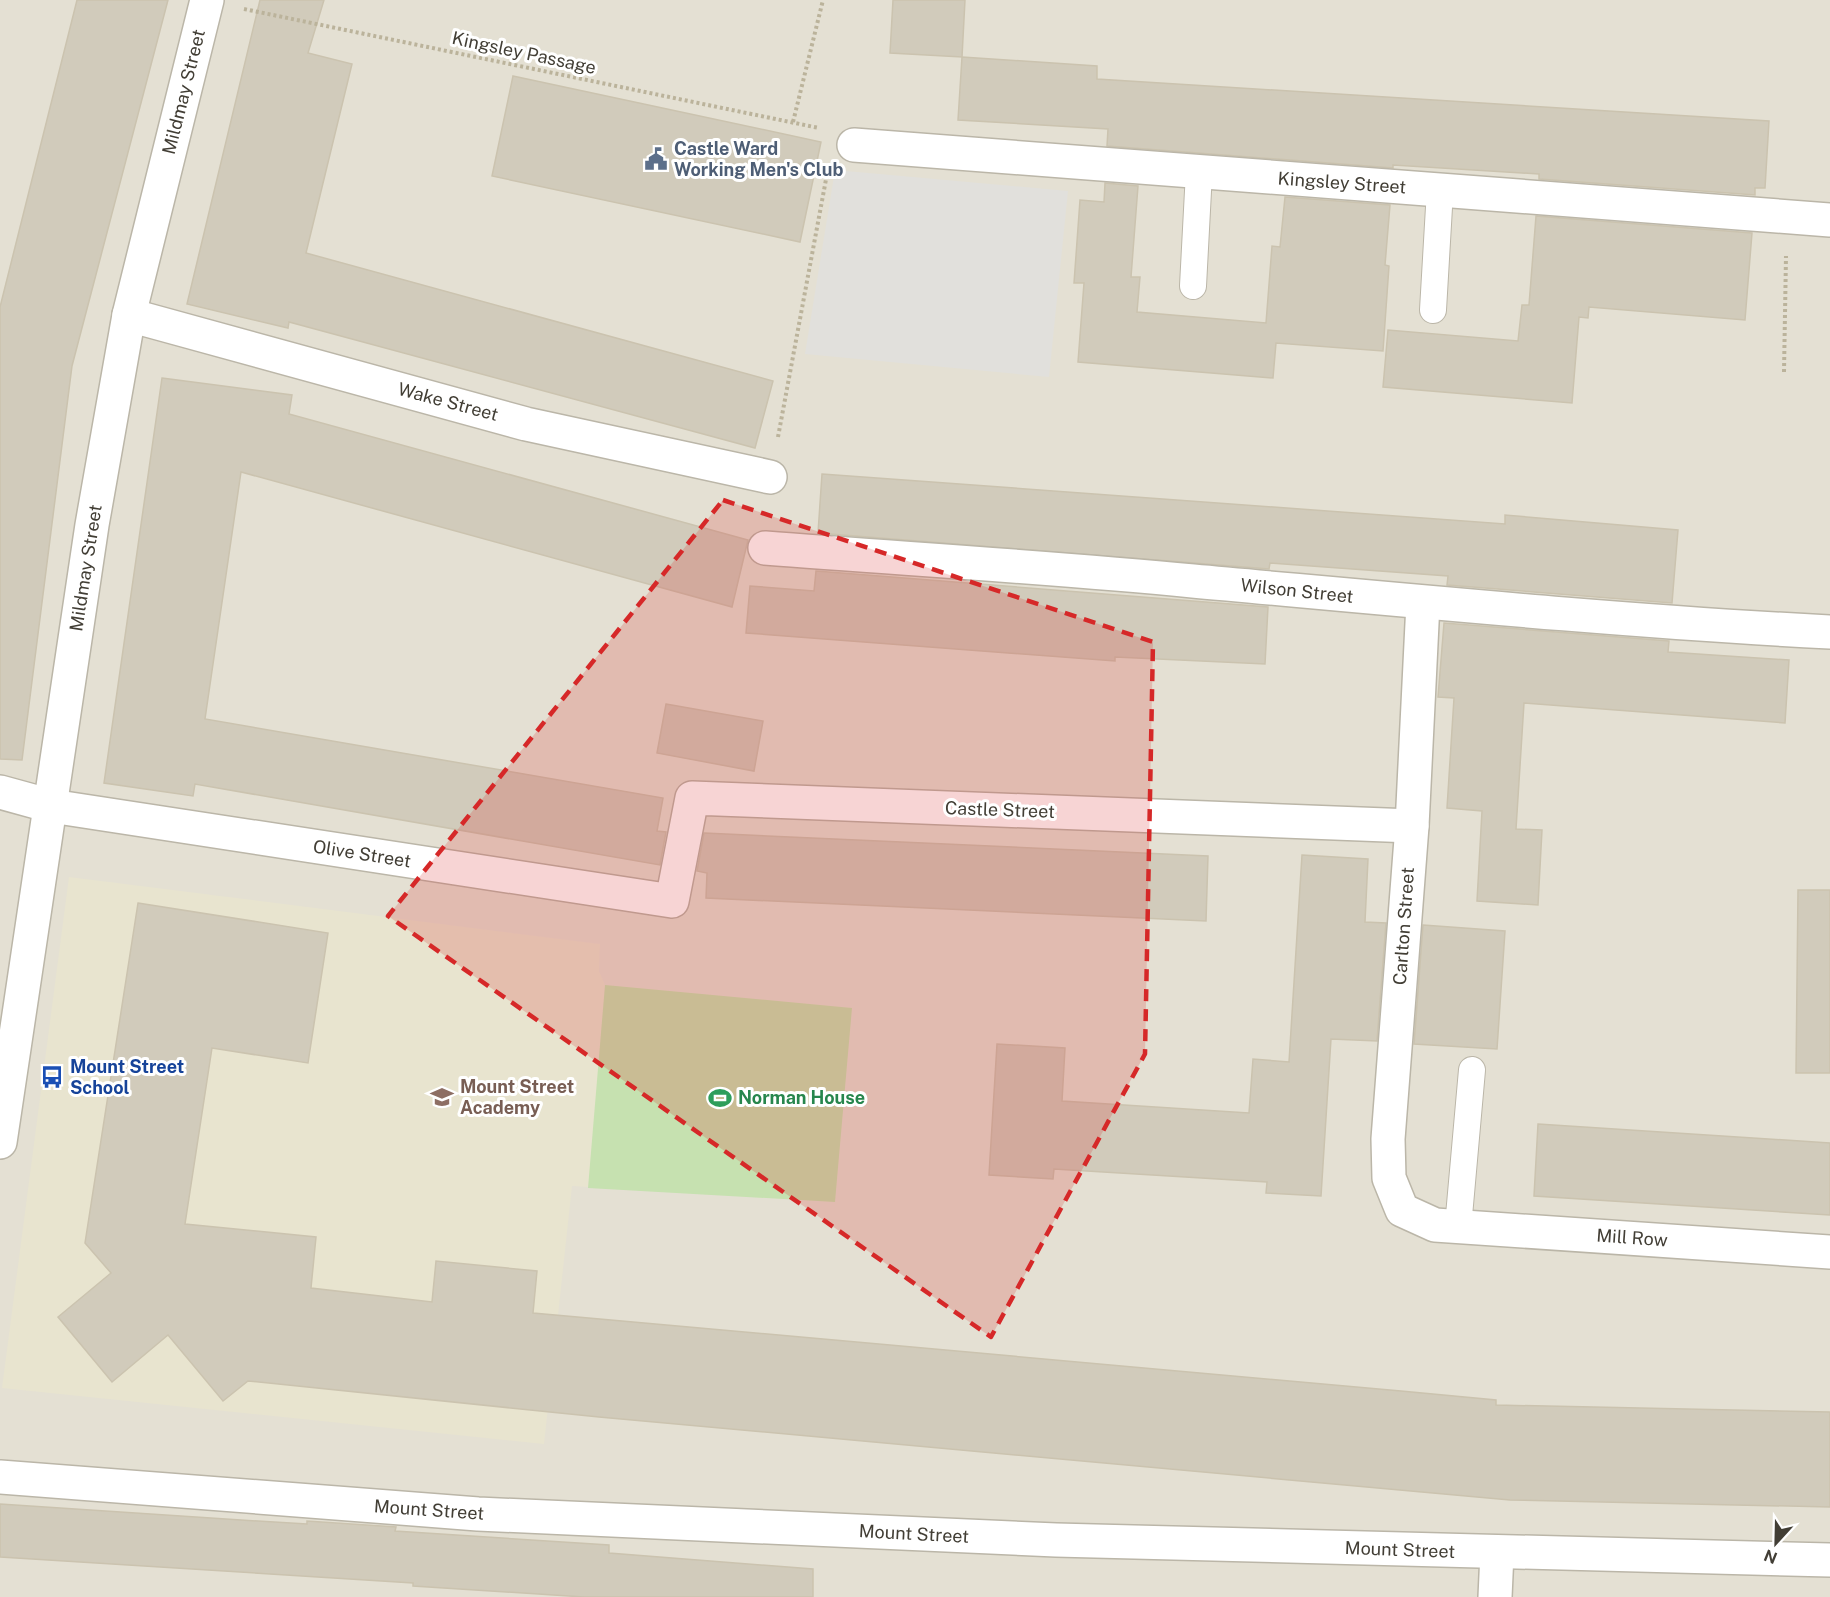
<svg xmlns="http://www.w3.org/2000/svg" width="1830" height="1597" font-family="'Public Sans',sans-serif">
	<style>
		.residential { fill: #e4e0d3 }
		.education { fill: #e8e4cf }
		.green { fill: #c6e1b0 }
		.parking { fill: #e1e0dc }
		.building { fill: #d1cbbb; stroke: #cbc3af; stroke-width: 1.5 }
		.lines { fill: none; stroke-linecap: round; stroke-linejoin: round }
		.service-casing { stroke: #bbb6a8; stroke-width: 28 }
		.minor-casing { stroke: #bbb6a8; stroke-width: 36 }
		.path { stroke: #bbb39b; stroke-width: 4; stroke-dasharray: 3 3; stroke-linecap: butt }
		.service { stroke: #fff; stroke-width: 26 }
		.minor { stroke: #fff; stroke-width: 33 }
		.marked { fill: #d62828; fill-opacity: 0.2; stroke: #d62828; stroke-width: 4.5; stroke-dasharray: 12 8; stroke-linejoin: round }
		.labels { text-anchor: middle; stroke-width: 6; stroke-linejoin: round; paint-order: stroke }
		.street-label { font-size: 18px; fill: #423e35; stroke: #fff }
		.service-label { font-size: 18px; font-weight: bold; fill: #4e5e75; stroke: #fff; text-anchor: start }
		.transit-label { font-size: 18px; font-weight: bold; fill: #164399; stroke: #fff; text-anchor: start }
		.education-label { font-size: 18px; font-weight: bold; fill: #785e54; stroke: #fff; text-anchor: start }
		.leisure-label { font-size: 18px; font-weight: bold; fill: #27864d; stroke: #fff; text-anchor: start }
	</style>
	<rect width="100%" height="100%" fill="#f0eee4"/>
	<rect class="residential" x="0" y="0" width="1830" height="1597"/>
	<polygon class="education" points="69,877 600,944 599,971 605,985 852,1008 835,1202 572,1186 544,1444 2,1388"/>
	<polygon class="green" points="605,985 852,1008 835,1202 588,1188"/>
	<polygon class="parking" points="835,170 1068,191 1049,377 805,354"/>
	<g class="building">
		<polygon points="77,0 168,0 72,366 22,760 0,759 0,307"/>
		<polygon points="260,0 324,0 308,53 352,64 306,253 773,381 755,448 289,322 288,328 187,304"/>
		<polygon points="893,0 965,0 962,57 890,53"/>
		<polygon points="962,57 1097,66 1097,79 1769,121 1765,188 1755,188 1755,195 1539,179 1539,174 1393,165 1393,168 1107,146 1108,129 958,120"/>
		<polygon points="513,76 821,142 800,242 492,176"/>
		<polygon points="1105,183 1138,186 1131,277 1140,277 1137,312 1266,323 1272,246 1280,247 1285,197 1390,205 1385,265 1389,266 1383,351 1276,343 1273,378 1078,362 1084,283 1074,283 1080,200 1104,202"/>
		<polygon points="1536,216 1752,233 1745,320 1589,307 1588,318 1579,317 1572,403 1383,387 1388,330 1518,341 1522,305 1529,305"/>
		<polygon points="162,378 292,395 289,414 748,540 732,607 241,472 205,719 663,798 657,831 666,832 660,865 195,784 193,796 104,783"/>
		<polygon points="822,474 1505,524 1505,515 1678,530 1672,603 1447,585 1448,576 1270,563 1269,569 818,533"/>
		<polygon points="816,571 1268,607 1265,664 1115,657 1115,661 746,633 750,586 814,591"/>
		<polygon points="1444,623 1669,641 1668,652 1789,660 1785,723 1524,703 1516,829 1542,830 1538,905 1477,901 1482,811 1447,808 1454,698 1438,697"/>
		<polygon points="666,704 763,721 754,771 657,753"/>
		<polygon points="704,833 1208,856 1206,921 706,898 707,873 697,871"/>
		<polygon points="1302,855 1368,859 1365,922 1386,923 1377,1041 1331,1039 1321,1196 1266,1193 1267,1182 1054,1169 1053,1179 989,1175 997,1044 1065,1048 1062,1101 1249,1113 1253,1059 1289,1062"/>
		<polygon points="1798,890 1830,890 1830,1073 1796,1073"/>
		<polygon points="138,903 328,933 308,1063 212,1048 185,1224 316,1237 311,1288 432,1302 436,1261 537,1271 533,1313 1401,1391 1496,1400 1496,1405 1830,1412 1830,1507 1510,1500 599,1417 248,1381 223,1401 168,1335 112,1382 58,1317 111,1273 85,1243"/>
		<polygon points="1423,925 1505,931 1497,1049 1414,1044"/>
		<polygon points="1538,1124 1830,1143 1830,1215 1534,1196"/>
		<polygon points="0,1504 241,1520 307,1524 307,1521 396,1527 395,1531 609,1545 609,1553 813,1569 813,1597 584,1597 413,1586 413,1583 0,1557"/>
	</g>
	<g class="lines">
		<g class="service-casing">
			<g id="service">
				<polyline points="1193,286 1199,172"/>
				<polyline points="1433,310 1440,190"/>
				<polyline points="1458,1227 1472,1070"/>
			</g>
		</g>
		<g class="minor-casing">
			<g id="minor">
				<polyline points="854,145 1830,220"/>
				<polyline points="129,315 526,424 770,477"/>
				<path d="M765 548C907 559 1050 567 1193 581 1405 600 1617 621 1830 632"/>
				<polyline points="1423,603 1412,826 1388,1139 1389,1178 1402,1210 1435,1225 1830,1252"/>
				<polyline points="0,792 51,806 672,901 692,798 1412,826"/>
				<polyline points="0,1142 92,525 129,315 207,0"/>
				<polyline points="0,1477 478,1514 1056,1540 1830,1560"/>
				<polyline points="1495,1597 1497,1553"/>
			</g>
		</g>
		<g class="path">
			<polyline points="244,9 819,128"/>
			<polyline points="793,122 823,0"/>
			<polyline points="1784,372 1786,256"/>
			<polyline points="778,437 827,174"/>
		</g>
		<use href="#service" class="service"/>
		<use href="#minor" class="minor"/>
	</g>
	<path class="marked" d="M723 500 1153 642 1145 1054 991 1337 388 916Z"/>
	<defs>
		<g id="civic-bare" transform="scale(1.8)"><path d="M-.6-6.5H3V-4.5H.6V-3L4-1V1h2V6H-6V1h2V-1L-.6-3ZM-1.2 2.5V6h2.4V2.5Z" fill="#5c6f8a" stroke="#fff" stroke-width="2.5" paint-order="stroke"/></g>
		<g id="bus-bare" transform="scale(1.8)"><path d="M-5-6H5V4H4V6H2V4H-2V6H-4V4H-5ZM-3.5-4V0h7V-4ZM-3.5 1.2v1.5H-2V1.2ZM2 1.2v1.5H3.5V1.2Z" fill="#1a4fb4" stroke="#fff" stroke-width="2.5" paint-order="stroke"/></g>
		<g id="school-bare" transform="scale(1.8)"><path d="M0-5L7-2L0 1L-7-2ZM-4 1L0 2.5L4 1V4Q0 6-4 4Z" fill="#8d6e63" stroke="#fff" stroke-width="2.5" paint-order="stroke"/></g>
		<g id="stadium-bare" transform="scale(1.8)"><path d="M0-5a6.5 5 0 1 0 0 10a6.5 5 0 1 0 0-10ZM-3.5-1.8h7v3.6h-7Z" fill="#2e9e5b" stroke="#fff" stroke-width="2.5" paint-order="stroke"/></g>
	</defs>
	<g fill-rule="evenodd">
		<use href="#civic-bare" x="656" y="159"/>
		<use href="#bus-bare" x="52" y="1077"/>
		<use href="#school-bare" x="442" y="1097"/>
		<use href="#stadium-bare" x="720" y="1098"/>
	</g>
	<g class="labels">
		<g class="street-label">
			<text transform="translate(524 53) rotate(12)" y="6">Kingsley Passage</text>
			<text transform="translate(184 92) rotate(-76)" y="6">Mildmay Street</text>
			<text transform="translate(1342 183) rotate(4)" y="6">Kingsley Street</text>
			<text transform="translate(448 402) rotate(15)" y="6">Wake Street</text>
			<text transform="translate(86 568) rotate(-81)" y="6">Mildmay Street</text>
			<text transform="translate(1297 591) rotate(6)" y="6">Wilson Street</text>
			<text transform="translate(1000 810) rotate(2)" y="6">Castle Street</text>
			<text transform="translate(362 854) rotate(9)" y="6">Olive Street</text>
			<text transform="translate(1404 926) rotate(-86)" y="6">Carlton Street</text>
			<text transform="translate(1632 1238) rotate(4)" y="6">Mill Row</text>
			<text transform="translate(429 1510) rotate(4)" y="6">Mount Street</text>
			<text transform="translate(914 1534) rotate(3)" y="6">Mount Street</text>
			<text transform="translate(1400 1550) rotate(2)" y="6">Mount Street</text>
		</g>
		<g class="service-label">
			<text x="674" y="155">Castle Ward<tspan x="674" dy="21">Working Men's Club</tspan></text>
		</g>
		<g class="transit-label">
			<text x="70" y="1073">Mount Street<tspan x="70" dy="21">School</tspan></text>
		</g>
		<g class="education-label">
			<text x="460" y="1093">Mount Street<tspan x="460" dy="21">Academy</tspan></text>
		</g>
		<g class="leisure-label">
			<text x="738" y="1104">Norman House</text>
		</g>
	</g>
	<g transform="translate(1776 1543) rotate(202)" stroke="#ffffff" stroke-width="4.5" paint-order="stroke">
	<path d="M0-4.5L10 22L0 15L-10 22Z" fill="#423e35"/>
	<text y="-9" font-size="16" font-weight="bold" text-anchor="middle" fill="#423e35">N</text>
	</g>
</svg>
